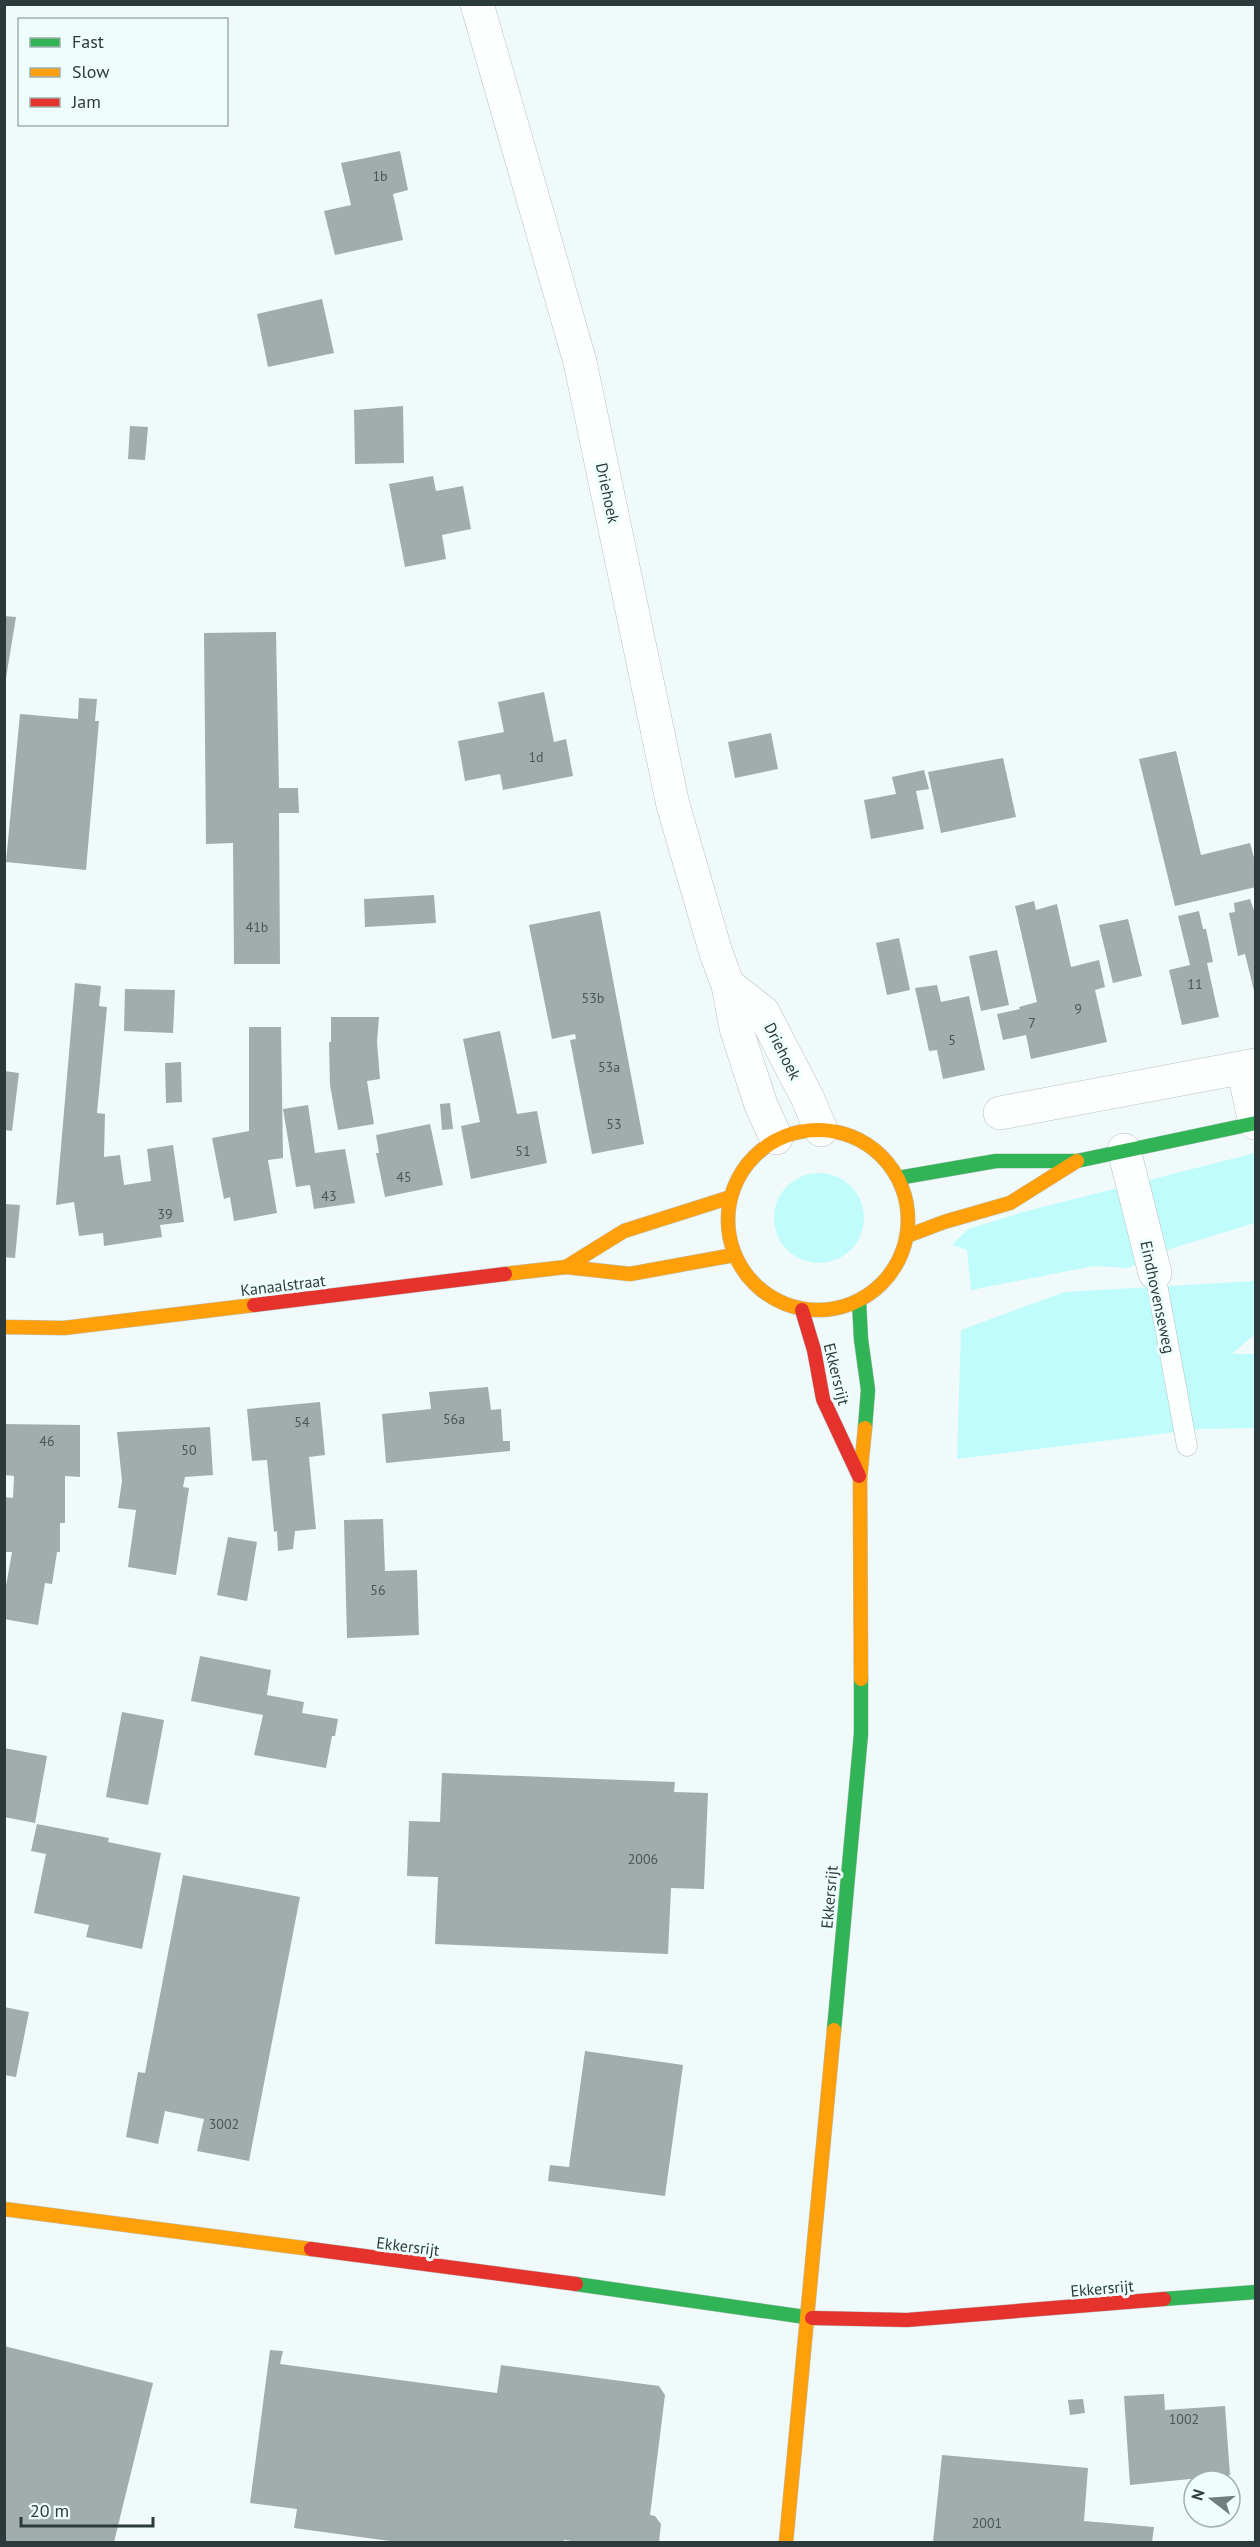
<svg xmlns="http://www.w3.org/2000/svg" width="1260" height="2547" font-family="'PT Sans',sans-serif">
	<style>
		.green { fill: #c0fcfb }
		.building { fill: #a1acac }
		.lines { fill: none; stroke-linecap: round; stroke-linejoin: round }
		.lane-casing { stroke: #b6c1c1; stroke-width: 21 }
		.street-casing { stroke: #b6c1c1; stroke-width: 34 }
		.fast-casing { stroke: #b6c1c1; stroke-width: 15 }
		.slow-casing { stroke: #b6c1c1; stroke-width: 15 }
		.jam-casing { stroke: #b6c1c1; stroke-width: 15 }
		.lane { stroke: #fdfefe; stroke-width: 20 }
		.street { stroke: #fdfefe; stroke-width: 33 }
		.fast { stroke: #30b455; stroke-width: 14 }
		.slow { stroke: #ff9f0a; stroke-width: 14 }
		.jam { stroke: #e5322d; stroke-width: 14 }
		.labels { text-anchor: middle; stroke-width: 6; stroke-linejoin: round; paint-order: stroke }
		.number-label { font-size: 14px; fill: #485757 }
		.street-label { font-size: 16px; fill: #2b3b3b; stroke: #edfefd }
	</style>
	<rect width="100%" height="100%" fill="#f1fafa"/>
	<g class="green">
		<polygon points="1255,1153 1255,1223 1173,1248 1128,1268 1094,1266 971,1290 967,1250 952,1245 968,1229 1027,1211"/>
		<circle cx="819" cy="1218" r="45"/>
		<polygon points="1255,1281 1255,1334 1232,1354 1255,1354 1255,1428 1200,1429 957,1459 961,1330 1064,1292"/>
	</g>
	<g class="building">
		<polygon points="400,151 408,190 393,194 403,240 335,255 324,211 351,205 341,163"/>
		<polygon points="322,299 334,353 268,367 257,314"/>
		<polygon points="403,406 404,463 355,464 354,410"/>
		<polygon points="130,426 148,427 145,460 128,459"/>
		<polygon points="433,476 436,491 463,486 471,529 442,535 446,559 405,567 389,484"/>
		<polygon points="4,616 16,617 6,678 4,677"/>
		<polygon points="276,632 279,788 298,788 299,813 279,813 280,964 234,964 233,843 206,844 204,633"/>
		<polygon points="544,692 554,742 566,739 573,776 503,790 500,774 465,781 458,741 504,732 498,702"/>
		<polygon points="79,698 97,699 95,721 99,721 86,870 6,862 20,714 78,719"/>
		<polygon points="771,733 778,769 735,778 728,742"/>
		<polygon points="1176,751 1201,855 1250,843 1256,865 1256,887 1175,906 1139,759"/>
		<polygon points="1003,758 1016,817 941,833 928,772"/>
		<polygon points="924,770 929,789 916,791 924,829 871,839 864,800 896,794 892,777"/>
		<polygon points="434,895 436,923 365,927 364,899"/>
		<polygon points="1250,899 1256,916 1255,995 1245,954 1238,956 1229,913 1235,912 1234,903"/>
		<polygon points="1034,901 1036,910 1057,904 1071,967 1099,960 1105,987 1095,990 1107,1042 1031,1059 1026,1035 1003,1040 997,1014 1020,1009 1019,1007 1037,1002 1015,906"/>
		<polygon points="600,911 644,1144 592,1154 570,1040 576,1039 575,1034 552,1039 529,925"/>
		<polygon points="1199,911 1203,929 1206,929 1213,962 1207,963 1219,1017 1182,1025 1169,970 1190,965 1178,916"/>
		<polygon points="1128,919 1142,976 1113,983 1099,925"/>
		<polygon points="899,938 910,990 887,995 876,943"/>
		<polygon points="997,950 1009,1005 981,1011 969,956"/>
		<polygon points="75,983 101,986 99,1006 107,1007 97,1113 105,1114 104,1157 120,1155 124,1185 151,1181 147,1149 173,1145 184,1222 160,1225 162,1237 104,1246 103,1233 79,1236 74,1202 56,1205"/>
		<polygon points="937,985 941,1002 969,996 985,1070 943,1079 937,1050 929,1051 915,988"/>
		<polygon points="125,989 175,990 173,1033 124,1031"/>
		<polygon points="331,1017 379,1017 377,1042 380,1079 367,1081 374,1124 338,1130 330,1085 329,1042 331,1042"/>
		<polygon points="249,1027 281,1027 283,1158 268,1160 277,1213 234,1221 230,1197 224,1199 212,1138 249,1131"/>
		<polygon points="500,1031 517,1114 537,1111 547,1163 471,1179 461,1126 480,1122 463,1039"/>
		<polygon points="181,1062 182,1102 166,1103 165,1063"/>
		<polygon points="4,1071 19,1073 12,1131 4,1130"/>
		<polygon points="450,1103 453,1129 442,1130 440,1104"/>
		<polygon points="308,1105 315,1153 345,1149 355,1203 314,1209 310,1185 296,1187 283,1109"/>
		<polygon points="430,1124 443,1185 385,1197 376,1153 379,1153 376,1135"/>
		<polygon points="4,1204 20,1205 15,1258 4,1257"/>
		<polygon points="488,1387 491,1410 501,1409 503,1441 510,1441 510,1451 386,1463 382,1414 431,1409 429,1392"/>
		<polygon points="320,1402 325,1455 309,1457 316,1529 295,1531 293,1549 278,1551 277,1531 274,1532 267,1460 252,1461 247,1409"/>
		<polygon points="4,1424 80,1425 80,1477 65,1476 65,1523 60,1523 60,1552 57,1552 52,1584 45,1583 38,1625 4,1619 4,1597 12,1552 4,1552 5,1497 13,1498 14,1476 4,1475"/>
		<polygon points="210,1427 213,1475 185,1477 183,1487 189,1488 176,1575 128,1567 136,1510 118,1508 122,1481 117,1432"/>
		<polygon points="383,1519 385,1571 417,1570 419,1635 347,1638 344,1520"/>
		<polygon points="228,1537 257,1542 247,1601 217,1595"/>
		<polygon points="200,1656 271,1670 267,1695 304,1702 302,1713 338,1719 335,1736 332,1736 326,1768 254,1755 263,1715 191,1701"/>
		<polygon points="122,1712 164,1720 148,1805 106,1797"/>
		<polygon points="4,1748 47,1756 35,1823 4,1817"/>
		<polygon points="442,1773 675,1782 674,1792 708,1793 704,1889 671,1888 668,1954 435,1944 438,1877 407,1876 409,1821 440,1822"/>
		<polygon points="37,1824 109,1838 108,1842 161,1853 142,1949 86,1937 89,1925 34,1913 46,1854 31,1851"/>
		<polygon points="183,1875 300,1897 249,2161 197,2151 204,2119 165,2111 158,2144 126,2137 138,2072 145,2073"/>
		<polygon points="4,2007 29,2012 16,2077 4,2075"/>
		<polygon points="585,2051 683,2065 665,2196 548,2181 550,2165 569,2167"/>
		<polygon points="4,2346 153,2383 114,2542 4,2542"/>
		<polygon points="270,2350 283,2351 280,2364 497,2393 501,2365 659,2386 665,2395 650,2515 655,2516 661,2524 659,2542 580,2542 564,2540 564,2542 397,2542 294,2528 297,2509 250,2503"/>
		<polygon points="1164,2394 1165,2410 1225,2406 1230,2475 1130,2485 1124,2396"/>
		<polygon points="1083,2399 1085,2413 1070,2415 1068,2400"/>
		<polygon points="942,2455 1088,2468 1084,2521 1154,2527 1152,2542 933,2542"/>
	</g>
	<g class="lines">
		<g class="lane-casing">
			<polyline id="lane" points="1155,1273 1187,1446"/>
		</g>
		<g class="street-casing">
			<g id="street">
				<polyline points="477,4 580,362 673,805 716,953 728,985 736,1028 761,1105 776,1138"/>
				<polyline points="728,985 763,1012 808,1099 821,1130"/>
				<polyline points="1243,1068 1255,1123"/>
				<polyline points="1000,1113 1256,1065"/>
				<polyline points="1124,1150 1155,1273"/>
			</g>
		</g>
		<g class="fast-casing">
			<g id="fast">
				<polyline points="898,1178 996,1161 1077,1161 1256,1123"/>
				<polyline points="859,1301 861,1339 868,1390 865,1428"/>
				<polyline points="834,2030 861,1734 861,1679"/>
				<polyline points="576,2284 812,2318"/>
				<polyline points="1164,2299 1256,2292"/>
			</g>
		</g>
		<g class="slow-casing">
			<g id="slow">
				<circle cx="818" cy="1220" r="90"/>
				<polyline points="907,1236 944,1222 1010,1203 1077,1161"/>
				<polyline points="566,1267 624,1231 731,1197"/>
				<polyline points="505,1274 566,1267 630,1274 734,1255"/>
				<polyline points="4,1327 64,1328 254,1305"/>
				<polyline points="861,1679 860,1478 865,1428"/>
				<polyline points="4,2209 311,2249"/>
				<polyline points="786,2542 834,2030"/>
			</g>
		</g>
		<g class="jam-casing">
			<g id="jam">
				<polyline points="254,1305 505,1274"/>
				<polyline points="802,1310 814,1350 823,1399 859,1476"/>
				<polyline points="311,2249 576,2284"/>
				<polyline points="812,2318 907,2320 1164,2299"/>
			</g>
		</g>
		<use href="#lane" class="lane"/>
		<use href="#street" class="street"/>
		<use href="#fast" class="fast"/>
		<use href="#slow" class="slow"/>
		<use href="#jam" class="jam"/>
	</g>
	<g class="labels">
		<g class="number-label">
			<text x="380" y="181">1b</text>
			<text x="536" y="762">1d</text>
			<text x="257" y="932">41b</text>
			<text x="1195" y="989">11</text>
			<text x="593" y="1003">53b</text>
			<text x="1078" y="1014">9</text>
			<text x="1032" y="1028">7</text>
			<text x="952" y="1045">5</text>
			<text x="609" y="1072">53a</text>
			<text x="614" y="1129">53</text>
			<text x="523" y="1156">51</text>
			<text x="404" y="1182">45</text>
			<text x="329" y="1201">43</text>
			<text x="165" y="1219">39</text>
			<text x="454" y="1424">56a</text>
			<text x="302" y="1427">54</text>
			<text x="47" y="1446">46</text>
			<text x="189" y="1455">50</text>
			<text x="378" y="1595">56</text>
			<text x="643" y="1864">2006</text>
			<text x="224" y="2129">3002</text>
			<text x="1184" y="2424">1002</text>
			<text x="987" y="2528">2001</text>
		</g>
		<g class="street-label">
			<text transform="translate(608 493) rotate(78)" y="6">Driehoek</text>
			<text transform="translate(783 1051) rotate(63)" y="6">Driehoek</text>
			<text transform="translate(283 1285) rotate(-7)" y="6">Kanaalstraat</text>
			<text transform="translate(1158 1297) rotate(78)" y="6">Eindhovenseweg</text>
			<text transform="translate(837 1374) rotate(76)" y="6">Ekkersrijt</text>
			<text transform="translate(829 1897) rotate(-85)" y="6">Ekkersrijt</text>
			<text transform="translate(408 2246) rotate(7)" y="6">Ekkersrijt</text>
			<text transform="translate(1102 2288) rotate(-5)" y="6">Ekkersrijt</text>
		</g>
	</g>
	<rect width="1260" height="2547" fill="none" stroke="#2b3b3b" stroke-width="12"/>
	<rect x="18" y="18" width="210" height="108" fill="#edfefd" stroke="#9fb0af" stroke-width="1.5"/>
	<rect x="30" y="38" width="30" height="9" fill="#30b455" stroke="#9fb0af" stroke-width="1.5"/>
	<text x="72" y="48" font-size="18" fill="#2b3b3b">Fast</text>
	<rect x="30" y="68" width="30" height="9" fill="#ff9f0a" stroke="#9fb0af" stroke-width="1.5"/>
	<text x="72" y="78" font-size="18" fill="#2b3b3b">Slow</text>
	<rect x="30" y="98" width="30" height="9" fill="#e5322d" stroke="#9fb0af" stroke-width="1.5"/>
	<text x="72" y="108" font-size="18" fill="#2b3b3b">Jam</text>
	<g transform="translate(1212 2499) rotate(287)"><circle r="28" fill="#edfefd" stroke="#9fb0af" stroke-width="1.5"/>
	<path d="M0-4.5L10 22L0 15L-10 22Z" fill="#707e7e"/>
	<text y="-9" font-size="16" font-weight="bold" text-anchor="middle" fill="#2b3b3b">N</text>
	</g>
	<path d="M21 2517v9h132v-9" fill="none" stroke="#2b3b3b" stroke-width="3"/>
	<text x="30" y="2517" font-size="18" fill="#2b3b3b" stroke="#edfefd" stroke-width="4.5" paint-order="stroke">20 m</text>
</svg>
